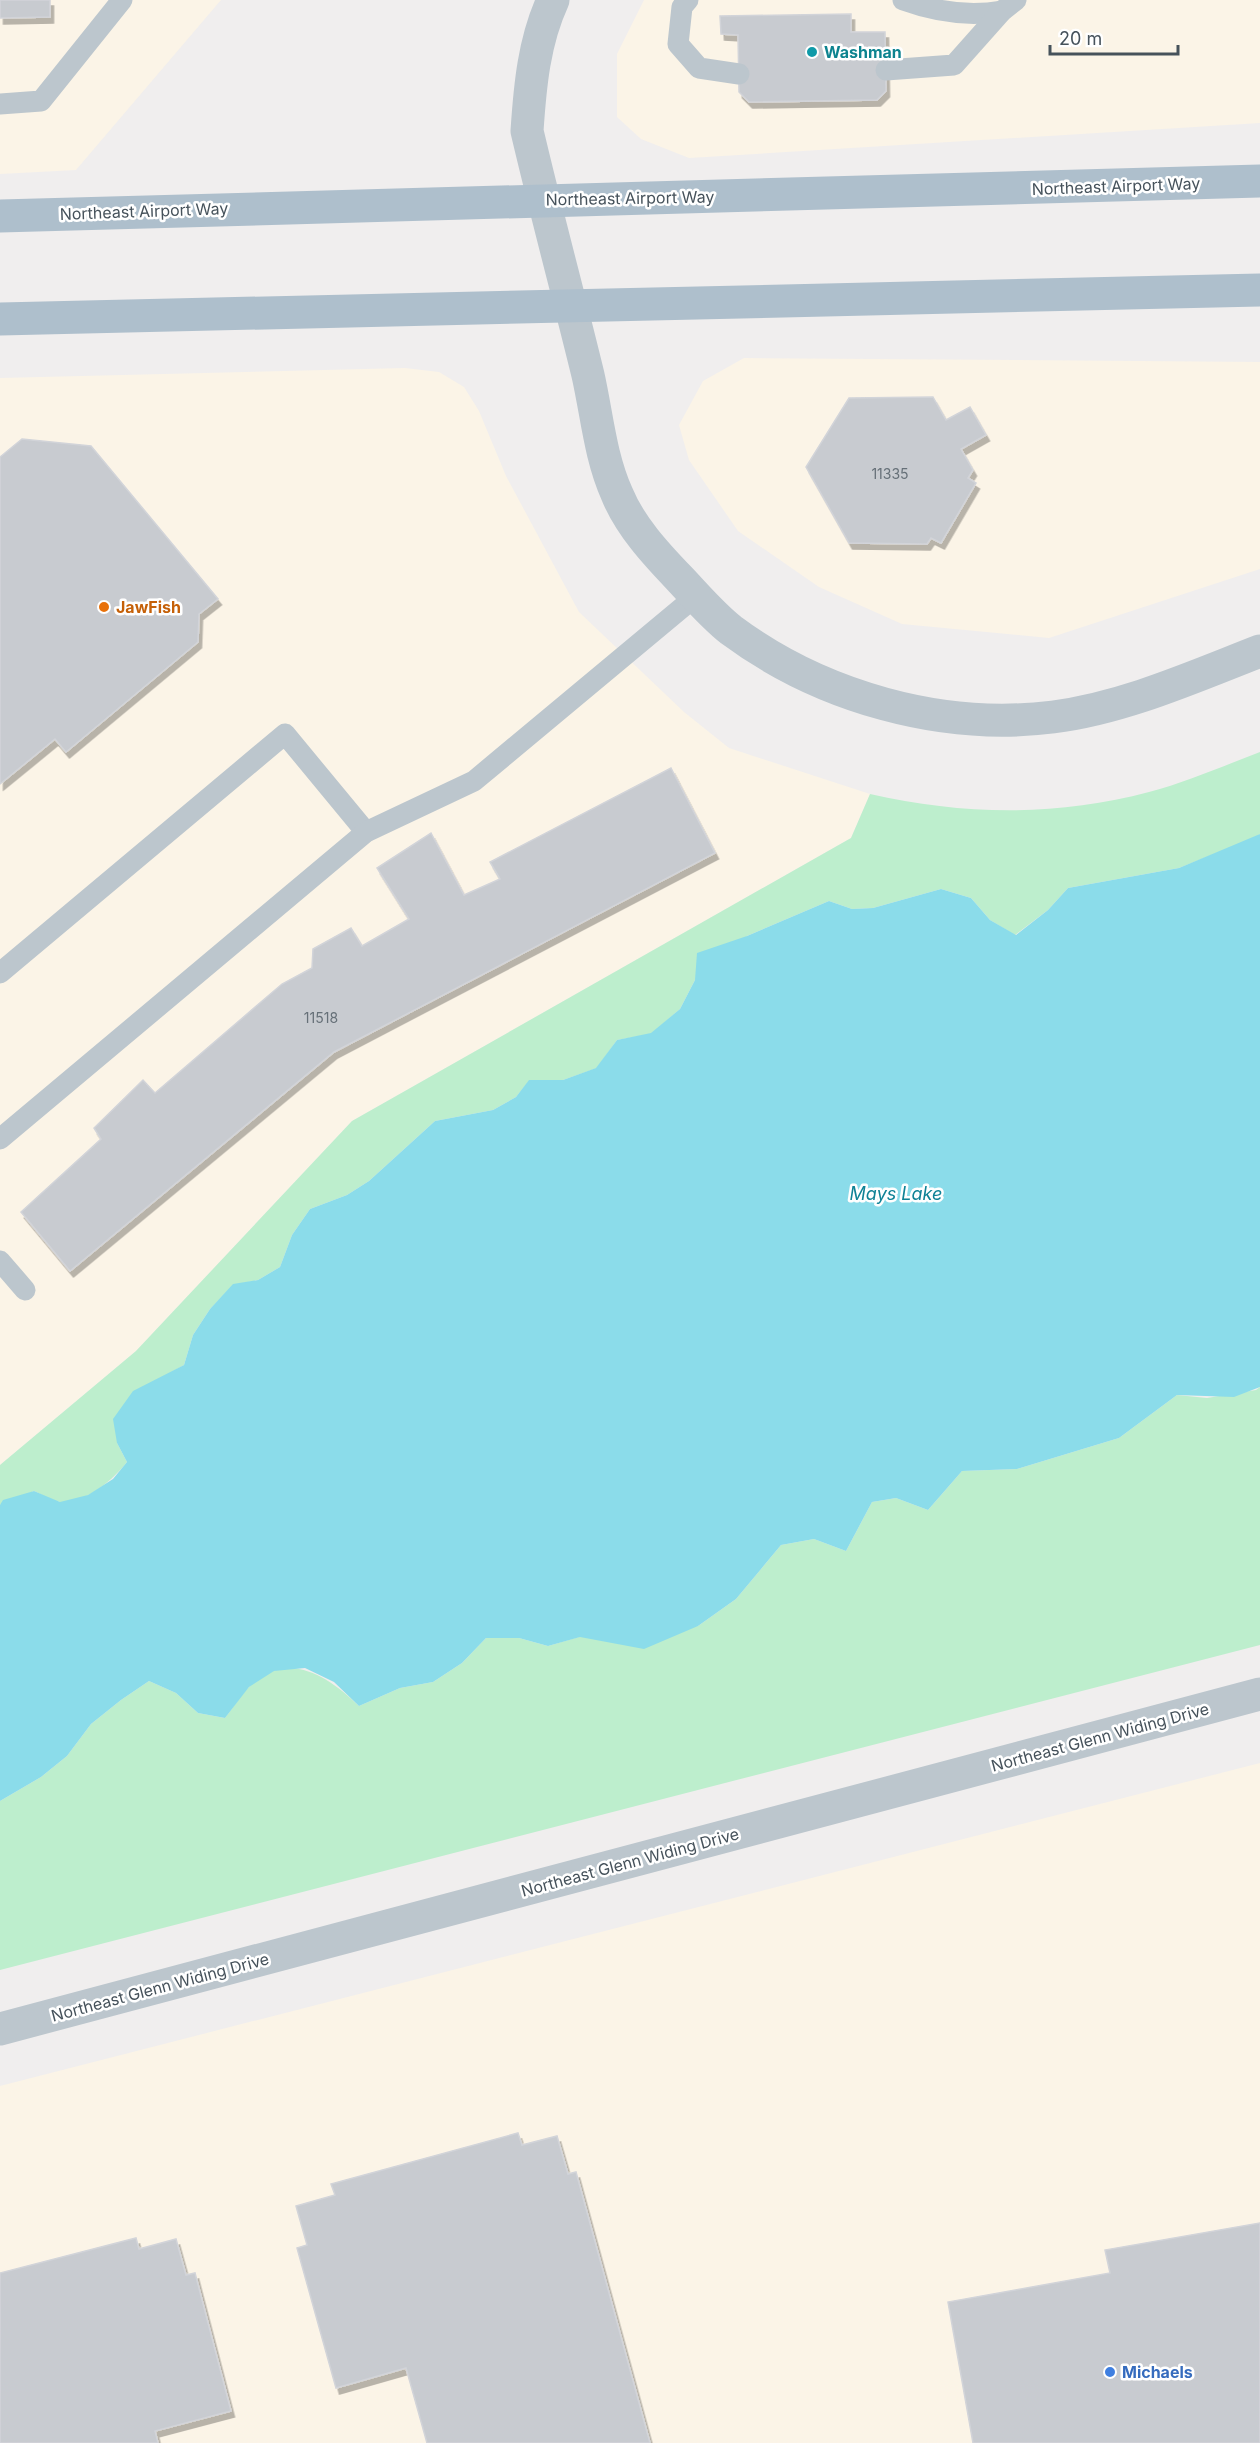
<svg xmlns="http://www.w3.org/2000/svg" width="1260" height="2443" font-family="Inter,sans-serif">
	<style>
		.commercial { fill: #fbf4e7 }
		.green { fill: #bdeecd }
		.water { fill: #8bdcea }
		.building { fill: #c8cbd0; stroke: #d2d4d9; stroke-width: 1.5; filter: url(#shadow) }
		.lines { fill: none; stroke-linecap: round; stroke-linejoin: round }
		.service { stroke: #bcc6cd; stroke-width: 21 }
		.tertiary { stroke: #bcc6cd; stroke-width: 33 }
		.primary { stroke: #aebfcc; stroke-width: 33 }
		.culture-dot { fill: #0f9aa8; stroke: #fff; stroke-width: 2 }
		.food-dot { fill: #e8710a; stroke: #fff; stroke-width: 2 }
		.shop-dot { fill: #3f7fe0; stroke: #fff; stroke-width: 2 }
		.labels { text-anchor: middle; stroke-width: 5; stroke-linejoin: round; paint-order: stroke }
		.number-label { font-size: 14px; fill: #667078 }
		.culture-label { font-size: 16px; font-weight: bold; fill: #0d838f; stroke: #fff; text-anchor: start }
		.street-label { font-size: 16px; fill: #46525b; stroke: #fff }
		.food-label { font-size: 16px; font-weight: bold; fill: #c56008; stroke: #fff; text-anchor: start }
		.shop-label { font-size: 16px; font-weight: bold; fill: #366cbe; stroke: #fff; text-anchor: start }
		.water-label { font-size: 18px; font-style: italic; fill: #0f8296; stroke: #fff }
	</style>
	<defs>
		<filter id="shadow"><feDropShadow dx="3.5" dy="6" stdDeviation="0" flood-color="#0004"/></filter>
	</defs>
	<rect width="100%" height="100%" fill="#f0eeee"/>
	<g class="commercial">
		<polygon points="0,0 221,0 76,170 0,174"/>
		<polygon points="644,0 1260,0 1260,123 689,158 641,139 617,117 617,54"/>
		<polygon points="744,358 1260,362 1260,569 1049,638 902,624 819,587 738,531 689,460 679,425 703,381"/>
		<polygon points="405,368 439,372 464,387 479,411 506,476 579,612 684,712 729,748 870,794 851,838 352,1121 136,1351 0,1465 0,378"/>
		<polygon points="1260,1763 1260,2443 0,2443 0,2086"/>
	</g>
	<g class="green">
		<path d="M1260 752V834L1254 838 1179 868 1068 888 1048 910 1015 935 990 920 971 898 941 889 873 908 852 909 829 901 747 936 695 980 680 1009 651 1034 617 1040 597 1068 563 1080 529 1081 516 1097 493 1110 435 1121 369 1181 347 1195 310 1209 292 1235 280 1267 258 1280 233 1285 210 1309 193 1335 184 1365 161 1378 117 1443 127 1462C113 1480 85 1504 60 1502 52 1501 41 1494 34 1491L0 1505V1465L136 1351 352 1121 851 838 870 794C963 815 1055 817 1149 792 1187 782 1223 766 1260 752Z"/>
		<path d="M1260 1387V1645L0 1970V1801L41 1777 67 1756 91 1724 121 1700 149 1681 176 1693 198 1713 225 1718C232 1709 239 1698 247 1689 286 1648 327 1675 359 1706L400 1688 433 1682 462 1663 486 1638H519L548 1646 579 1637 698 1626 736 1599 781 1545 814 1539 846 1551 872 1502 896 1498 928 1510 962 1471 1017 1469 1119 1438 1177 1395 1207 1398 1256 1390Z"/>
	</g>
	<polygon class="water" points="1260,834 1260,1387 1234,1397 1177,1395 1119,1438 1017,1469 962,1471 928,1510 896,1498 872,1502 846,1551 814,1539 781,1545 736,1599 698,1626 644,1649 580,1637 548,1646 519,1638 486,1638 462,1663 433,1682 400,1688 359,1706 334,1682 305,1668 274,1671 249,1687 225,1718 198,1713 176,1693 149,1681 121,1700 91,1724 67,1756 41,1777 0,1801 0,1505 3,1500 34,1491 60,1502 88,1495 113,1479 127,1462 117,1443 113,1419 133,1391 184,1365 193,1335 210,1309 233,1284 258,1280 280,1267 292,1235 310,1209 347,1195 369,1181 435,1121 493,1110 516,1097 529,1080 563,1080 596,1068 617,1040 651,1033 680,1009 695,980 697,953 747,936 829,901 852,909 873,908 941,889 971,898 990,920 1016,935 1048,910 1068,888 1179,868"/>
	<g class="building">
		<polygon points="0,0 50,0 50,17 0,18"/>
		<polygon points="851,14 851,32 885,32 886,91 877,100 749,102 739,92 738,35 721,34 720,16"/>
		<polygon points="933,397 946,420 970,407 986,435 961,449 973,470 968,478 976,483 941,543 931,538 927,544 849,543 806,467 849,398"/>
		<polygon points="22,439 91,446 218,599 199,614 198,642 66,752 55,739 0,784 0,457"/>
		<polygon points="671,768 715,853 334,1052 70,1271 21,1212 101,1139 94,1128 143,1080 155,1093 282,984 312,968 313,949 351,928 362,946 409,919 377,868 431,833 464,895 500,879 490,862"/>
		<polygon points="518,2133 522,2145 557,2136 568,2174 576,2172 650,2443 427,2443 406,2368 336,2388 297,2248 307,2245 296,2206 335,2195 331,2184"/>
		<polygon points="1260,2223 1260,2443 973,2443 948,2302 1110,2273 1105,2250"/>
		<polygon points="136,2238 139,2249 176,2239 186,2275 195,2273 231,2411 155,2431 158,2443 0,2443 0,2273"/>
	</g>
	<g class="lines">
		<g class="service">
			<polyline points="688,0 682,7 678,44 699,68 739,74"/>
			<path d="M903 0C936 12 968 17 1002 11"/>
			<polyline points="886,70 954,65 1002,11 1016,0"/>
			<polyline points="0,104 41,101 122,0"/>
			<polyline points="0,973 285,734 366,832"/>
			<polyline points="0,1139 366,832 474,781 696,596"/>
			<polyline points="0,1261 25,1290"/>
		</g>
		<g class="tertiary">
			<path d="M553 0C534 41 530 86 527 131 546 212 568 293 588 375 597 415 600 456 617 494 630 526 656 554 680 579 696 596 712 615 731 630 821 697 942 731 1053 717 1124 708 1193 677 1260 651"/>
			<polyline points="0,2029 1260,1694"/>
		</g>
		<g class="primary">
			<polyline points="0,216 1260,181"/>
			<polyline points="0,319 1260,290"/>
		</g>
	</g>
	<circle class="culture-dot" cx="812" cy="52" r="6"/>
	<circle class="food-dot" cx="104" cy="607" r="6"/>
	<circle class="shop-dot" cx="1110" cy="2372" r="6"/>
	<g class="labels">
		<g class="number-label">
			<text x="890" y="479">11335</text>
			<text x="321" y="1023">11518</text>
		</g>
		<g class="culture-label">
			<text x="824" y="58">Washman</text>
		</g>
		<g class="street-label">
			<text transform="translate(1116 186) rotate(-2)" y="6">Northeast Airport Way</text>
			<text transform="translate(630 198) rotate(-1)" y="6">Northeast Airport Way</text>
			<text transform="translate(144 211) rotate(-2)" y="6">Northeast Airport Way</text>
			<text transform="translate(1100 1737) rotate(-15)" y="6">Northeast Glenn Widing Drive</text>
			<text transform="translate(630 1862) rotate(-15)" y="6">Northeast Glenn Widing Drive</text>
			<text transform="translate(160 1987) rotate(-15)" y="6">Northeast Glenn Widing Drive</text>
		</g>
		<g class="food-label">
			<text x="116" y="613">JawFish</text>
		</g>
		<g class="shop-label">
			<text x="1122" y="2378">Michaels</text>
		</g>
		<g class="water-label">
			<text x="896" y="1200">Mays Lake</text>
		</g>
	</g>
	<path d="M1050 45v9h128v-9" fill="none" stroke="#46525b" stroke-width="3"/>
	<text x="1059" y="45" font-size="18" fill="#46525b" stroke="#ffffff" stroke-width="4.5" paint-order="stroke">20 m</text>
</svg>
